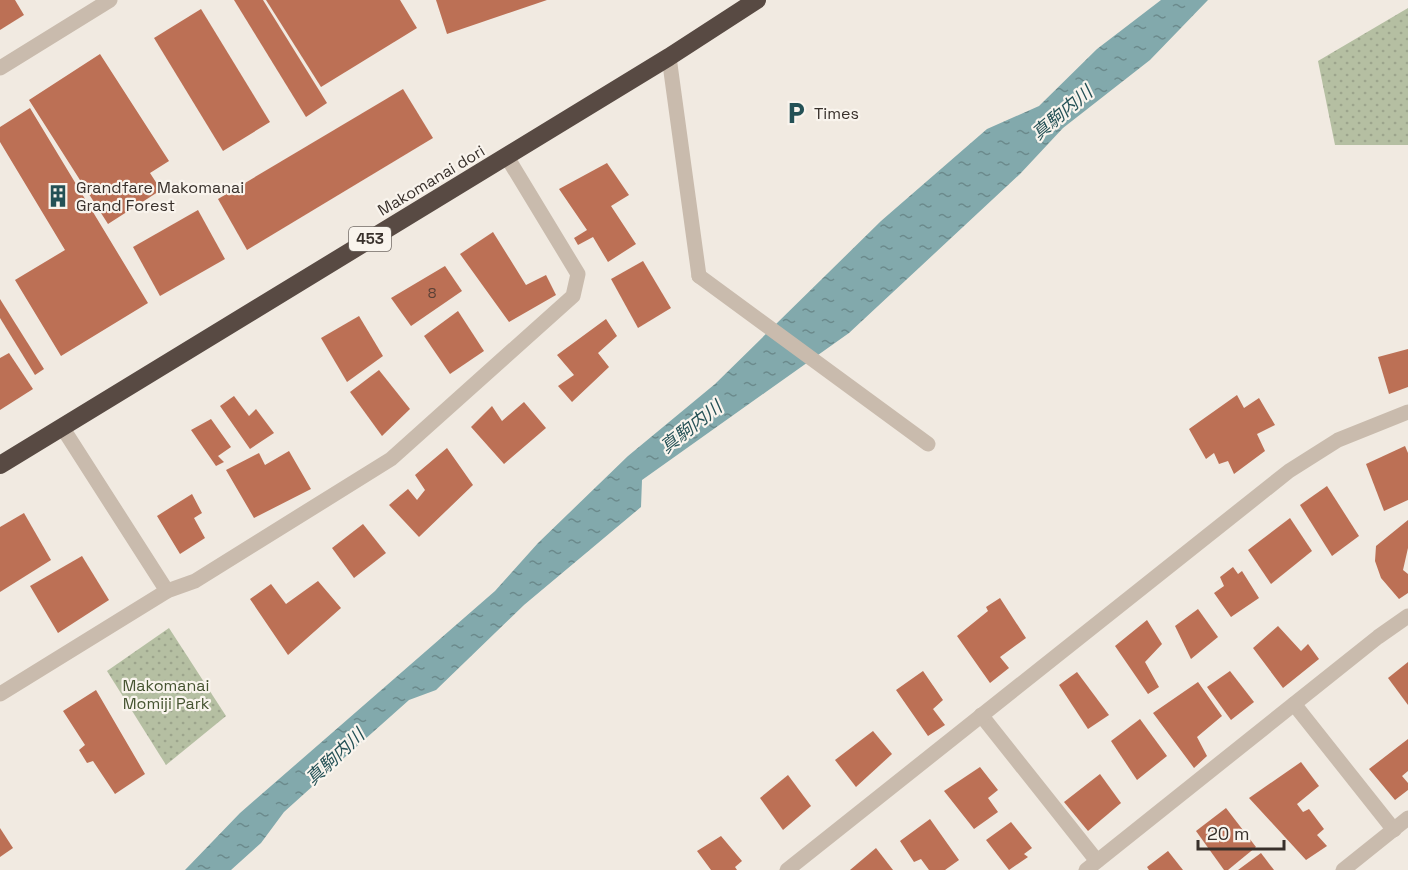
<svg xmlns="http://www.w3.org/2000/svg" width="1408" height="870" font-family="'Space Grotesk','Noto Sans JP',sans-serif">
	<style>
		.grass { fill: url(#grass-dots) }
		.water { fill: url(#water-ripples) }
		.building { fill: #bc7055 }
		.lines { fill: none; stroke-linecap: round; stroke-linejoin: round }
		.lane { stroke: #c9bbad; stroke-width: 15 }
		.street { stroke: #c9bbad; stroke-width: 15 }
		.highway { stroke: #584a43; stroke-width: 18 }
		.labels { text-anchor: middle; stroke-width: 4.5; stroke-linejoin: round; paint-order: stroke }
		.number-label { font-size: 14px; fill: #594036 }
		.shield { fill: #f9f4ed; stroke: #726b65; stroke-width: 1.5 }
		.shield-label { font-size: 15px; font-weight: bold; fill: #38302b }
		.poi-label { font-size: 16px; fill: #38302b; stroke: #f9f4ed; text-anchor: start }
		.street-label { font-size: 16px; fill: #38302b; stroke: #f9f4ed }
		.park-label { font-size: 16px; fill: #465431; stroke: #f9f4ed }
		.water-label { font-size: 18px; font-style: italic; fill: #245156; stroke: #f9f4ed }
	</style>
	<defs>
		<pattern id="grass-dots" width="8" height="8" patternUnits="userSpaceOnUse" patternTransform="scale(1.5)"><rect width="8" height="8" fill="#b5bfa2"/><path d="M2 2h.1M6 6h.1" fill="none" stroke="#9ca48c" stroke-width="1.8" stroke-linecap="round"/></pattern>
		<pattern id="water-ripples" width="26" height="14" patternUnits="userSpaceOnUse" patternTransform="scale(1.5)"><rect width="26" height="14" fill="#82a9ac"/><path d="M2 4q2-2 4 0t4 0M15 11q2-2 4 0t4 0" fill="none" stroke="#6b8a8c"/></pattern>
	</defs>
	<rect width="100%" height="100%" fill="#f1eae1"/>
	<g class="grass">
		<polygon points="1408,8 1408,145 1335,145 1318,61"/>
		<polygon points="169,628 226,716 166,765 107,671"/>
	</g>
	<polygon class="water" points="1161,0 1208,0 1150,60 1063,128 1020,174 849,333 642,480 641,507 524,605 436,690 409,700 345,757 284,812 261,843 231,870 185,870 240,813 495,591 538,543 628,456 715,384 881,221 987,129 1039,106 1097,49"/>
	<g class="building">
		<polygon points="0,0 15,0 24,15 0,30"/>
		<polygon points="234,0 263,0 327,103 306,117"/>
		<polygon points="266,0 400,0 417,28 321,87"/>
		<polygon points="436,0 547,0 447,34"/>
		<polygon points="201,9 270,122 223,151 154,38"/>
		<polygon points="100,54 169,161 150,173 161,190 108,224 29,100"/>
		<polygon points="403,89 433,138 247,250 218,199"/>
		<polygon points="30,108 148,303 61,356 15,280 65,250 0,142 0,127"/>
		<polygon points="607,163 629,195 611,206 636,244 608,262 593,237 578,245 574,238 587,230 559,189"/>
		<polygon points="198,210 225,259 160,296 133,247"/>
		<polygon points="493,232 526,285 546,275 556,295 509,322 460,254"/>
		<polygon points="643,261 671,308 638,328 611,279"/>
		<polygon points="445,266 462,291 411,326 391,298"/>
		<polygon points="0,299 44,369 35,375 0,318"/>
		<polygon points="458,311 484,351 450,374 424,336"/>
		<polygon points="359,316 383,356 347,382 321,338"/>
		<polygon points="606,319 617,336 598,353 609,367 572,402 558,386 574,375 557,355"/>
		<polygon points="1408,349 1408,387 1389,394 1378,357"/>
		<polygon points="9,353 33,389 0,410 0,358"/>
		<polygon points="379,370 410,409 382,436 350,392"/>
		<polygon points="1237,395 1244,408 1259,398 1275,425 1257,434 1265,451 1234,474 1228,461 1219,464 1214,453 1206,459 1189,429"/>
		<polygon points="234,396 249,416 256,409 274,433 250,449 220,406"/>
		<polygon points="524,402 546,428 504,464 471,427 492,406 502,421"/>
		<polygon points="211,419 231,447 218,456 224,462 216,466 191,430"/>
		<polygon points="1405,446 1408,453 1408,500 1384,511 1366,464"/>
		<polygon points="447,448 473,485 419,537 389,505 408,489 417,500 425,490 415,475"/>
		<polygon points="289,451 311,489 254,518 226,470 259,453 265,465"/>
		<polygon points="1327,486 1359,536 1332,556 1300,505"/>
		<polygon points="192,494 202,513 194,518 205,538 180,554 157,516"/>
		<polygon points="24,513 51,560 0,592 0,527"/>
		<polygon points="1290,518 1312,551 1271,584 1248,550"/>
		<polygon points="1408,520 1408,548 1403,570 1408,574 1408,593 1399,599 1381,578 1375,561 1376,546"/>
		<polygon points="363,524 386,553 354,578 332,548"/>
		<polygon points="82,556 109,600 58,633 30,586"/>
		<polygon points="1233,567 1238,574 1242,571 1259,598 1231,617 1214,593 1224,586 1220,577"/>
		<polygon points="318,581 341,608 288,655 250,599 271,584 286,604"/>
		<polygon points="1000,598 1026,638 1000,657 1009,668 990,683 957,636 988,611 986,607"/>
		<polygon points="1198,609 1218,637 1191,659 1175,626"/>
		<polygon points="1147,620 1162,644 1145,662 1159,687 1148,694 1115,646"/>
		<polygon points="1278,626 1301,651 1308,644 1319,659 1283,688 1253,648"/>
		<polygon points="1408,662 1408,705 1388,678"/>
		<polygon points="923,671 943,700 933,709 945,725 928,736 896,690"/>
		<polygon points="1230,671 1254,702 1231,720 1207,687"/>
		<polygon points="1077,672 1109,715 1088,729 1059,685"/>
		<polygon points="1198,682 1222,716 1197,737 1207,756 1194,768 1153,713"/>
		<polygon points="96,690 145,774 115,794 93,761 87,763 79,750 85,745 63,711"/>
		<polygon points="1140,719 1167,756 1137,780 1111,741"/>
		<polygon points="873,731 892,754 856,787 835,760"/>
		<polygon points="1408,739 1408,771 1402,776 1408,783 1408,790 1395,800 1369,769"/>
		<polygon points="1301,762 1319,786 1297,804 1303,812 1309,809 1324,829 1317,835 1327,846 1306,860 1249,798"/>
		<polygon points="980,767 998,790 988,798 998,812 974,829 944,791"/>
		<polygon points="1100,774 1121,803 1088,831 1064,802"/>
		<polygon points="788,775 811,806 783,830 760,798"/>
		<polygon points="1226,808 1256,847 1228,870 1224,870 1196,831"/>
		<polygon points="930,819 959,860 945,870 929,870 921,859 914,862 900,841"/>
		<polygon points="1011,822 1032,848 1024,854 1028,857 1009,870 986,840"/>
		<polygon points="0,828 13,848 0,857"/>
		<polygon points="721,836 742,861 735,867 737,870 711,870 697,851"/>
		<polygon points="876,848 893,870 850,870"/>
		<polygon points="1168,851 1183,870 1149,870 1147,867"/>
		<polygon points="1261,853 1274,870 1238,870"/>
	</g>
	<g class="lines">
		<polyline class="lane" points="699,276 928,444"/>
		<g class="street">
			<polyline points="669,57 699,276"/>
			<polyline points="0,68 110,0"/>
			<polyline points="62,427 167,591"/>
			<polyline points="0,694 167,591 195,581 391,459 573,296 578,274 507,157"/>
			<polyline points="1294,704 1394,830"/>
			<polyline points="981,715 1097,861"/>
			<polyline points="787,870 1289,471 1338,440 1408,412"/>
			<polyline points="1086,870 1378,637 1408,616"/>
			<polyline points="1343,870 1408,818"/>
		</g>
		<polyline class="highway" points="0,465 669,57 757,0"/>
	</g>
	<defs>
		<g id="parking-bare" transform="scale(1.8)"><path d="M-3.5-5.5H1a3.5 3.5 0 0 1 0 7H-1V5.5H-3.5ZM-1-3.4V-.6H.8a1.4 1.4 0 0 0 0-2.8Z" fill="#245156" stroke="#f9f4ed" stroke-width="2.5" paint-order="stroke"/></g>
		<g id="building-bare" transform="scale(1.8)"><path d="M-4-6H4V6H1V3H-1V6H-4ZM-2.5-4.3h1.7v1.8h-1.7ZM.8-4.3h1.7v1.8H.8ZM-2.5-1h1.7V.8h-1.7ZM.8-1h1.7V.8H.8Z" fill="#245156" stroke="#f9f4ed" stroke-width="2.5" paint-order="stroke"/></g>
	</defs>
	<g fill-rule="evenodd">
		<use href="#parking-bare" x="796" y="113"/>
		<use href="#building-bare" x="58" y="196"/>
	</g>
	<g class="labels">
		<g class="number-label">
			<text x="432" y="298">8</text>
		</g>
		<rect class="shield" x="349" y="227" width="42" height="24" rx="4.5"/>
		<g class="shield-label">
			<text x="370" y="244">453</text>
		</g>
		<g class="poi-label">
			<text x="814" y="119">Times</text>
			<text x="76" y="193">Grandfare Makomanai<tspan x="76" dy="18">Grand Forest</tspan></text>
		</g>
		<g class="street-label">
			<text transform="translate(431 180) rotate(-31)" y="6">Makomanai dori</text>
		</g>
		<g class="park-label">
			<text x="166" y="691">Makomanai<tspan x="166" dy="18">Momiji Park</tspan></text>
		</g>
		<g class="water-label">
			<text transform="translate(1062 113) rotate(-40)" y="6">真駒内川</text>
			<text transform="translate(691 427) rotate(-38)" y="6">真駒内川</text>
			<text transform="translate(335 757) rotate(-43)" y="6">真駒内川</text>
		</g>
	</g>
	<path d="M1198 840v9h86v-9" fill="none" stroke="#38302b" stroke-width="3"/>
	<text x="1207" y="840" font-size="18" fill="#38302b" stroke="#f9f4ed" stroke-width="4.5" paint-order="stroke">20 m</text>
</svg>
